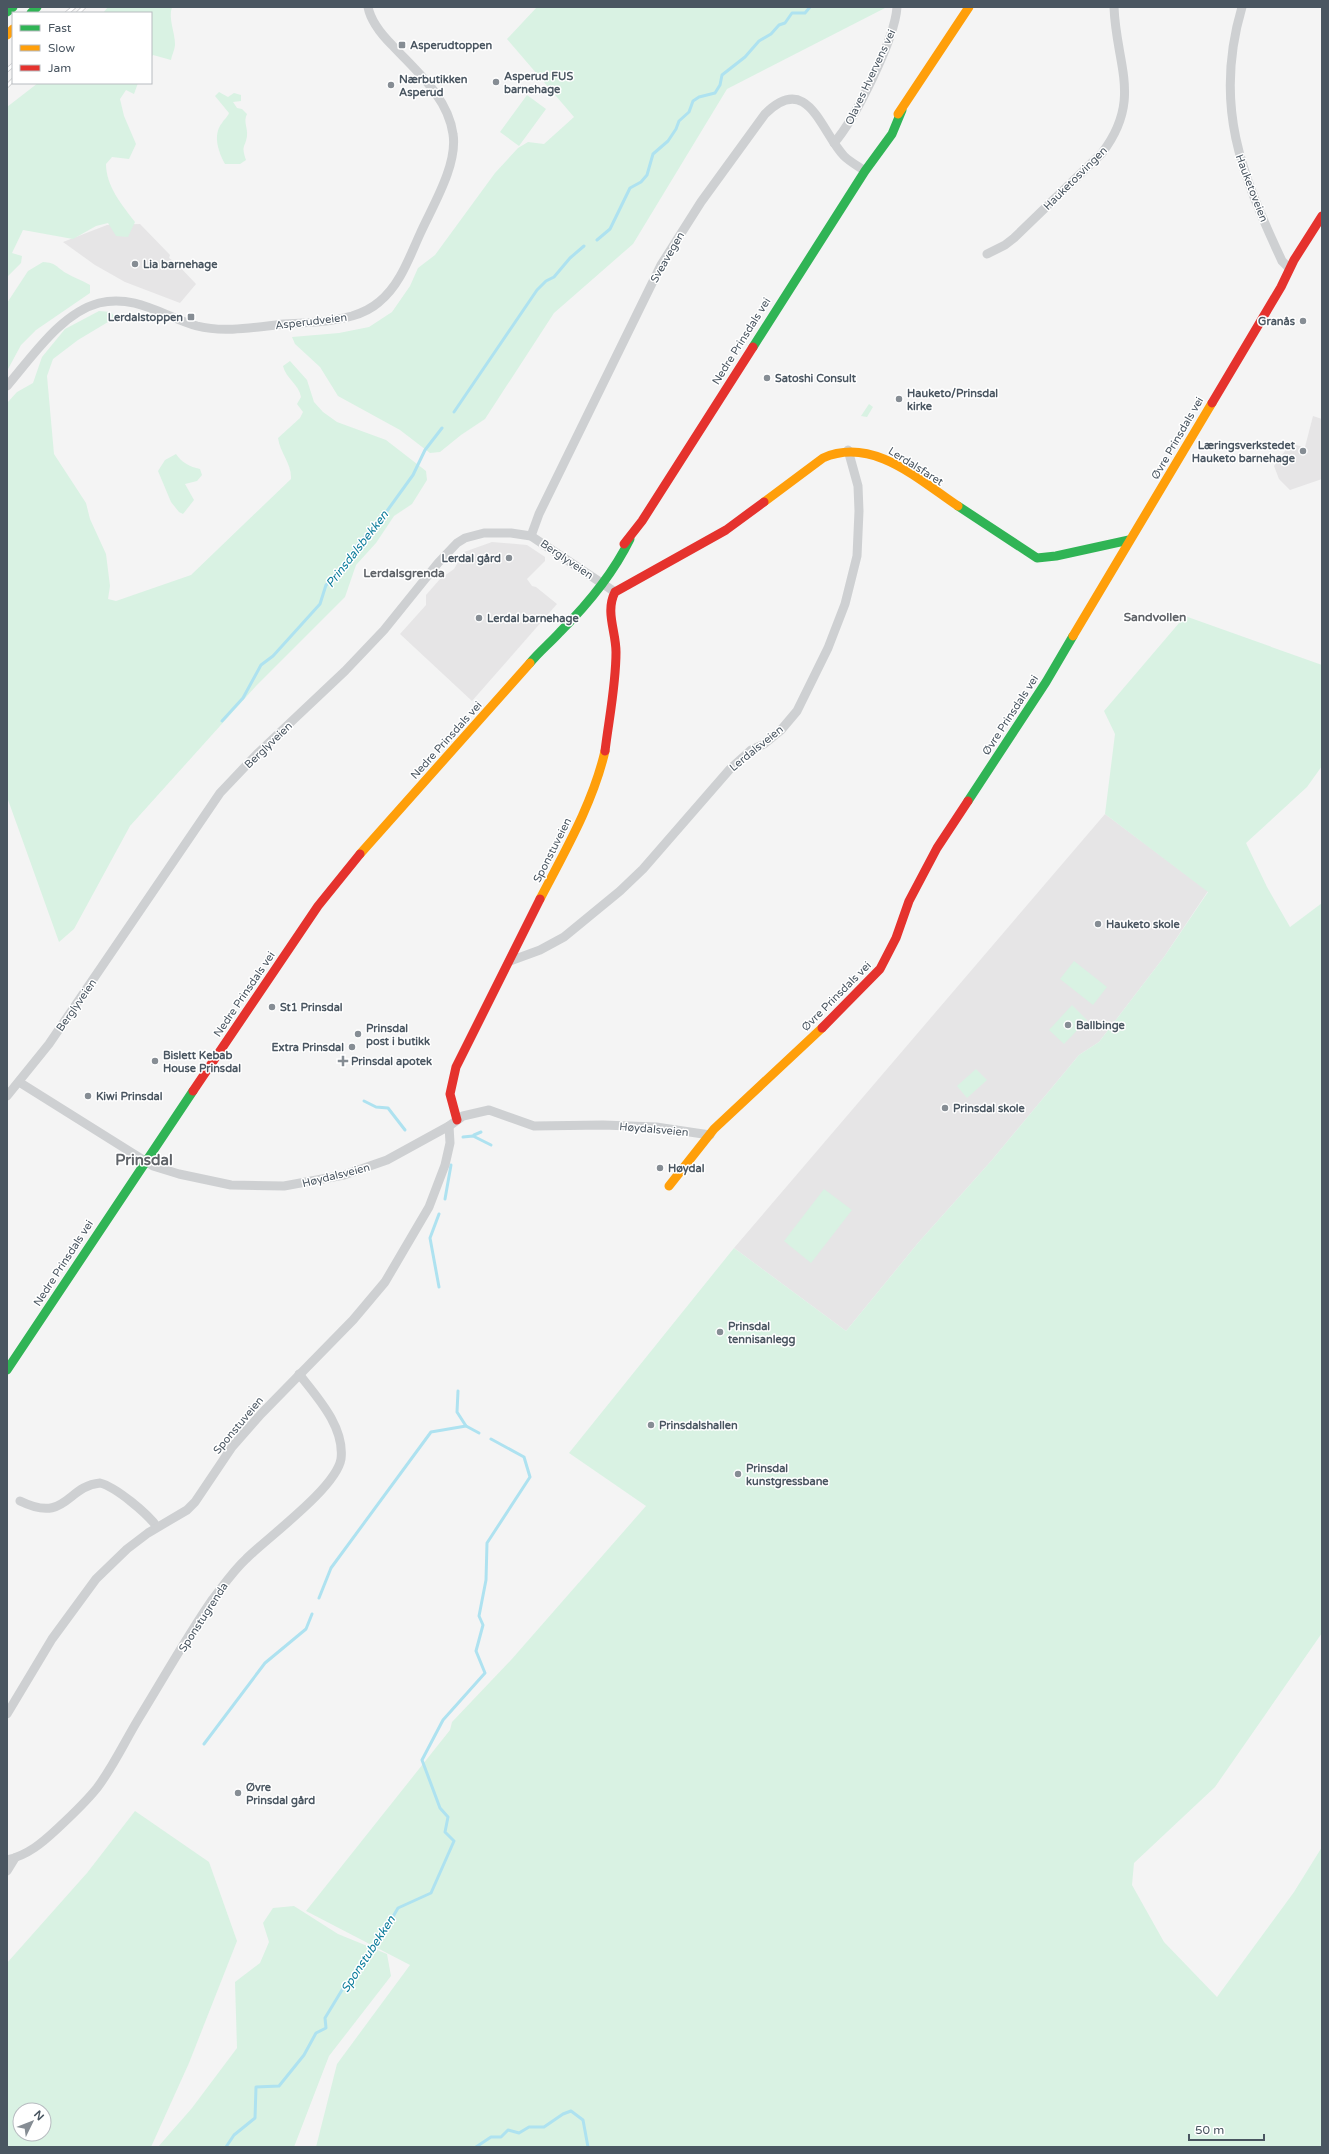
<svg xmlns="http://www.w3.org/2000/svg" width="1329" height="2154" font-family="'Varela Round',sans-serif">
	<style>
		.education { fill: #e6e5e6 }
		.green { fill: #d9f2e3; fill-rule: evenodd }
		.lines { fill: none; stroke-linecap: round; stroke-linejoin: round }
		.stream { stroke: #aee2f0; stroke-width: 3 }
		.street { stroke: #ced0d2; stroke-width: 9 }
		.fast { stroke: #30b455; stroke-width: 9 }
		.slow { stroke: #ff9f0a; stroke-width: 9 }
		.jam { stroke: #e5322d; stroke-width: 9 }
		.rail-casing { stroke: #c9cacc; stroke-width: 4.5 }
		.rail { stroke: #fff; stroke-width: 3; stroke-dasharray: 9; stroke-linecap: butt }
		.poi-dot { fill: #868d94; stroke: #fff; stroke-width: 1.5 }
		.labels { text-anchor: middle; stroke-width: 3; stroke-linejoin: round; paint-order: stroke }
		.poi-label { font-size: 11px; font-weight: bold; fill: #4a5661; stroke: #fff; text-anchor: start }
		.street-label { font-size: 11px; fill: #4a5661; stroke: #fff }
		.water-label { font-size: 12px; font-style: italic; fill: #0c7c9b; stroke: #fff }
		.neighbourhood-label { font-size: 12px; font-weight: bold; fill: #5f6368; stroke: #fff }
		.district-label { font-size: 15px; font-weight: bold; fill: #5f6368; stroke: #fff }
	</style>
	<rect width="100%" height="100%" fill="#f4f4f4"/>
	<g class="education">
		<polygon points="140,224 170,255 169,258 176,263 196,284 180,303 125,282 95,265 63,242 107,225"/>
		<polygon points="1313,416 1322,419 1322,479 1290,490 1279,479 1274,466 1290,444 1305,447"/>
		<polygon points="492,542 527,545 545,557 545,561 527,579 532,586 536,587 557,604 472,701 400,634 426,605 426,595 440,579 454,569 464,552"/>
		<polygon points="1105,814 1208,891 1164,957 1099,1042 1079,1055 992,1160 918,1243 846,1331 734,1248"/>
	</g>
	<g class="green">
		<path d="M108 7H172C168 19 175 32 175 44 175 49 172 55 171 60L153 55 151 57V13H103Z"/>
		<polygon points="537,7 887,7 727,89 633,244 554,313 485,419 461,435 440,452 430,453 400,430 338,396 320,367 295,344 292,337 339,333 369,327 392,312 410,286 418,268 435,255 495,173 518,148 528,142 544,144 574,117 507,39"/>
		<path d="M38 83H138L134 94 126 90 120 99 124 116 136 144 129 159 112 157 106 164C106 186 122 205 135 222L128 237 116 236 108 223 96 226 73 239 23 230 12 253 22 256 21 263 7 277V107Z"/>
		<path d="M219 92 228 97 234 93 241 95V101L233 102 237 108 242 109 247 114C243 121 248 128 247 136 245 149 241 144 246 160L240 164H225C219 153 212 135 222 123 224 119 227 118 229 113L215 96Z"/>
		<polygon points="527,95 546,109 519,146 500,132"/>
		<path d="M43 262C57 263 56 267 66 273 74 278 82 280 90 285V293L36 330 21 345 7 371V303L28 271Z"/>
		<path d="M99 311 111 312 114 316 113 319 78 340 53 359 47 376 54 454 86 503 90 519 106 554 110 586 108 599 116 601 191 575 291 479C292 464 280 453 278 438L300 418 303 412 297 404 301 397C299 384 286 379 283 366L290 361 307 380 314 402 323 412 337 422 386 440 426 471 427 480 412 504 394 516 376 543 356 565 345 597 256 686 130 826 74 929 59 942 7 797V403L17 392 33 383 42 357 65 329Z"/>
		<polygon points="869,404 873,407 867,417 861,416"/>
		<path d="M176 454C181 462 190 467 200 469L202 475 197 481 185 484 194 500 183 514 179 512 171 502 158 471 165 460Z"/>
		<polygon points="1185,616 1322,665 1322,766 1307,787 1246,843 1267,887 1290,927 1322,903 1322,1633 1215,1787 1134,1863 1132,1885 1164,1942 1217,1997 1294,1892 1322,1847 1322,2147 316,2147 337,2064 410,1965 306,1911 450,1730 452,1722 511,1660 646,1506 569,1453 734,1248 846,1331 918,1243 992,1160 1079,1055 1099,1042 1164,957 1208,892 1105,814 1115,734 1104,711"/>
		<polygon points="1074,961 1107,987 1093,1005 1060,979"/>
		<polygon points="1072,1005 1087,1020 1064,1044 1049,1030"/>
		<polygon points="976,1069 987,1080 967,1098 957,1086"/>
		<polygon points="824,1189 852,1210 811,1263 784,1241"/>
		<path d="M135 1811 209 1862 237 1941 189 2063 151 2147H7V1963L87 1873ZM20 2110H44V2134H20Z"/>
		<polygon points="294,1906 338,1934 387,1954 391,1976 329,2056 294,2147 158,2147 192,2108 237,2048 235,1982 260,1963 269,1942 263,1923 273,1908"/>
	</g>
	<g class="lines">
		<g class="stream">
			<polyline points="597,240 610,229 630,188 641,182 647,175 653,154 668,141 676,129 679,121 689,112 693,101 699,97 715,93 720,85 722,75 745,57 759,41 771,34 779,25 785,23 792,13 805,13 810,7"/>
			<polyline points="454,412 537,290 546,281 554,277 570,258 584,246"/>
			<polyline points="222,721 243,698 261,665 273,656 320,604 326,585 337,577 357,545 379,522 413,475 425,450 442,428"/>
			<polyline points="364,1101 376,1107 388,1108 405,1130"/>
			<polyline points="474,1135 481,1132"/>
			<polyline points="463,1137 473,1136 491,1145"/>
			<polyline points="445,1199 451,1165"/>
			<polyline points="439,1287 430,1238 439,1214"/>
			<polyline points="458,1391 457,1412 466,1426 479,1433"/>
			<polyline points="319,1598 331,1568 431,1432 466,1426"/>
			<polyline points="204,1744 265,1663 306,1629 312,1614"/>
			<polyline points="226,2147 234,2135 255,2118 256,2087 279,2086 304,2055 316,2033 326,2028 325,2018 342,1990 373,1951 398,1908 431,1893 454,1841 445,1832 448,1817 440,1808 422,1760 443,1720 485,1673 476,1651 483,1625 479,1616 486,1580 487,1543 530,1477 524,1457 491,1439"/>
			<polyline points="476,2147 491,2137 501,2137 508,2130 519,2133 529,2127 544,2127 563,2114 571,2111 583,2120 588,2147"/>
		</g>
		<g class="street">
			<path d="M1242 7C1213 105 1241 173 1282 261L1289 268"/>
			<path d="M834 143C855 119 895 39 897 7"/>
			<path d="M987 254 1005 245 1014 238 1102 153C1143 99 1116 65 1114 7"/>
			<path d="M7 386C32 357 61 313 99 303 135 294 163 316 197 326 224 333 256 327 284 324 307 323 330 322 352 316 362 313 371 309 379 302 400 285 409 258 420 234 432 207 458 165 453 134 448 97 416 71 392 45 381 34 371 22 368 7"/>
			<path d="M531 536 539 514 661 265 701 202 765 114C808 71 821 132 844 156 850 162 858 166 865 171"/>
			<polyline points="510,961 540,950 564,937 620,891 643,869 730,769 751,750 764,744 781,730 797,711 828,648 845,604 857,556 859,511 858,486 848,450"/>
			<polyline points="19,1082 153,1166 179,1174 231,1185 284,1186 344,1175 387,1160 449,1126 463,1116 489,1110 534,1126 603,1125 656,1127 710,1135"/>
			<polyline points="7,1096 49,1044 220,793 257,754 345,671 384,630 438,563 457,543 465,538 484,533 511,533 531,536 615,592"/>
			<path d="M20 1501C67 1524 66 1486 100 1483 116 1487 148 1514 157 1527"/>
			<polyline points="7,1714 52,1639 96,1579 127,1549 148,1533 187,1510 195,1502 232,1447 261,1414 353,1320 385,1282 429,1207 445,1165 450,1143 449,1126"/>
			<path d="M7 1860C28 1855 42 1843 57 1829 71 1816 85 1803 97 1788 113 1767 125 1741 139 1718 163 1679 186 1638 212 1600 223 1586 233 1571 246 1559 268 1537 336 1488 341 1459 345 1427 317 1397 299 1374"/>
			<polyline points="7,1871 15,1858"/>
		</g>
		<g class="fast">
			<polyline points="7,12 13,7"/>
			<polyline points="31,13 37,7"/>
			<polyline points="753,347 865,171 892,134 902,110"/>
			<polyline points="958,506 1037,558 1056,556 1129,540"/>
			<path d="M530 663C539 652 550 643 560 632 588 604 613 574 630 539"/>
			<polyline points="968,801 1046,682 1073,636"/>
			<polyline points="7,1370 193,1091"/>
		</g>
		<g class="slow">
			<polyline points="7,35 13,29"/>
			<polyline points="898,114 969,7"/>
			<path d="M764 502 823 458C873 436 919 480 958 506"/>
			<polyline points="1073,636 1212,403"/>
			<polyline points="360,854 530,663"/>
			<path d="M540 899C565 851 593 803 605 751"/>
			<polyline points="669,1186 714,1129 822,1028"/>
		</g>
		<g class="jam">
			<polyline points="1212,403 1281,287 1294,260 1322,216"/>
			<polyline points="624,544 642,521 753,347"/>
			<path d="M605 751C609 718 616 685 616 652 616 631 605 612 615 592L726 530 764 502"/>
			<polyline points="822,1028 880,969 896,938 909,901 937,848 968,801"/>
			<polyline points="193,1091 318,906 360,854"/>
			<polyline points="457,1120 450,1094 456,1067 540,899"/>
		</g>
		<g class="rail-casing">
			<g id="rail">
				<polyline points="67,13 74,7"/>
				<polyline points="78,13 84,7"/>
				<polyline points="7,70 13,65"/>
				<polyline points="7,86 13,80"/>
			</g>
		</g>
		<use href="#rail" class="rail"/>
	</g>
	<g class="poi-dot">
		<rect x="398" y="41" width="8" height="8" rx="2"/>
		<circle cx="496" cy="82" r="4"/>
		<circle cx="391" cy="85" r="4"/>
		<circle cx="135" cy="264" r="4"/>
		<rect x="187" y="313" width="8" height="8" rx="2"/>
		<circle cx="1303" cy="321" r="4"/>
		<circle cx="767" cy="378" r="4"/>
		<circle cx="899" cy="399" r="4"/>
		<circle cx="1303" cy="451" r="4"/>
		<circle cx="509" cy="558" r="4"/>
		<circle cx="479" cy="618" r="4"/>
		<circle cx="1098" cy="924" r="4"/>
		<circle cx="272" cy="1007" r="4"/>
		<circle cx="1068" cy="1025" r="4"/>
		<circle cx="358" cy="1034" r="4"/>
		<circle cx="352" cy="1047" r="4"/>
		<circle cx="155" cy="1061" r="4"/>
		<path d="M341 1055h4v4h4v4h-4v4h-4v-4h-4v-4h4z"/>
		<circle cx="88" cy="1096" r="4"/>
		<circle cx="945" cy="1108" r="4"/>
		<circle cx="660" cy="1168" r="4"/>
		<circle cx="720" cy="1332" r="4"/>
		<circle cx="651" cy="1425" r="4"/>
		<circle cx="738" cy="1474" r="4"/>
		<circle cx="238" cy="1793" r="4"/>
	</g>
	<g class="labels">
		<g class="poi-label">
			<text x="410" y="49">Asperudtoppen</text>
			<text x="504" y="80">Asperud FUS<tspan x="504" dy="13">barnehage</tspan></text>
			<text x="399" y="83">Nærbutikken<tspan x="399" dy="13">Asperud</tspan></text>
			<text x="143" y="268">Lia barnehage</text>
			<text x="183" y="321" text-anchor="end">Lerdalstoppen</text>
			<text x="1295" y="325" text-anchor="end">Granås</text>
			<text x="775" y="382">Satoshi Consult</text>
			<text x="907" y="397">Hauketo/Prinsdal<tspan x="907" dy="13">kirke</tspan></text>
			<text x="1295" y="449" text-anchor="end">Læringsverkstedet<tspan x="1295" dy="13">Hauketo barnehage</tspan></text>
			<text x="501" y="562" text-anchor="end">Lerdal gård</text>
			<text x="487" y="622">Lerdal barnehage</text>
			<text x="1106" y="928">Hauketo skole</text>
			<text x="280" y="1011">St1 Prinsdal</text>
			<text x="1076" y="1029">Ballbinge</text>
			<text x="366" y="1032">Prinsdal<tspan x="366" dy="13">post i butikk</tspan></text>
			<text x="344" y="1051" text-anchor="end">Extra Prinsdal</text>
			<text x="163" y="1059">Bislett Kebab<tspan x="163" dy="13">House Prinsdal</tspan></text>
			<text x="351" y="1065">Prinsdal apotek</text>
			<text x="96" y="1100">Kiwi Prinsdal</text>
			<text x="953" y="1112">Prinsdal skole</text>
			<text x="668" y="1172">Høydal</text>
			<text x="728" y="1330">Prinsdal<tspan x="728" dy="13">tennisanlegg</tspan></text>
			<text x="659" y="1429">Prinsdalshallen</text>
			<text x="746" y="1472">Prinsdal<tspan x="746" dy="13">kunstgressbane</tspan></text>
			<text x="246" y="1791">Øvre<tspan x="246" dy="13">Prinsdal gård</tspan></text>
		</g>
		<g class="street-label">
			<text transform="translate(870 77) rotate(-65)" y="4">Olaves Hvervens vei</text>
			<text transform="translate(1075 178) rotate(-45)" y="4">Hauketosvingen</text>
			<text transform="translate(1252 188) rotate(69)" y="4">Hauketoveien</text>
			<text transform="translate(667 257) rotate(-60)" y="4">Sveavegen</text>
			<text transform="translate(311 321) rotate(-7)" y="4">Asperudveien</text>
			<text transform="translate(741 341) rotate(-58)" y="4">Nedre Prinsdals vei</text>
			<text transform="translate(1177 438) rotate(-60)" y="4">Øvre Prinsdals vei</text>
			<text transform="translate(916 466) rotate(32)" y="4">Lerdalsfaret</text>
			<text transform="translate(567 559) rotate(34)" y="4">Berglyveien</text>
			<text transform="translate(1010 715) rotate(-57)" y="4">Øvre Prinsdals vei</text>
			<text transform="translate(446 740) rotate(-48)" y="4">Nedre Prinsdals vei</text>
			<text transform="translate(268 745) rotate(-44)" y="4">Berglyveien</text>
			<text transform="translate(756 748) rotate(-39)" y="4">Lerdalsveien</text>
			<text transform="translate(552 850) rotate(-63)" y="4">Sponstuveien</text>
			<text transform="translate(244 994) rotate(-56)" y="4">Nedre Prinsdals vei</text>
			<text transform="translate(836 996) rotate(-45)" y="4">Øvre Prinsdals vei</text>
			<text transform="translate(76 1005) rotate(-55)" y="4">Berglyveien</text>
			<text transform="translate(654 1129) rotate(5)" y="4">Høydalsveien</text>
			<text transform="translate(336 1175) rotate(-14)" y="4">Høydalsveien</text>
			<text transform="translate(63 1263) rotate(-57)" y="4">Nedre Prinsdals vei</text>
			<text transform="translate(238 1425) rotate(-50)" y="4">Sponstuveien</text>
			<text transform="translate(203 1617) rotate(-57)" y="4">Sponstugrenda</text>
		</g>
		<g class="water-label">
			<text transform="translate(357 549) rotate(-52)" y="4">Prinsdalsbekken</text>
			<text transform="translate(368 1954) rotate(-57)" y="4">Sponstubekken</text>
		</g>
		<g class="neighbourhood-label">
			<text x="404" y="577">Lerdalsgrenda</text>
			<text x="1155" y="621">Sandvollen</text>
		</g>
		<g class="district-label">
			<text x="144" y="1165">Prinsdal</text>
		</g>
	</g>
	<rect width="1329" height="2154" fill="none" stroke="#4a5661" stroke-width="16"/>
	<rect x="12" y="12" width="140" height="72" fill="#ffffff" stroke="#b7bbc0"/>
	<rect x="20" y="25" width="20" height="6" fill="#30b455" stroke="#b7bbc0"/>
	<text x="48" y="32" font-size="12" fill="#4a5661">Fast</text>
	<rect x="20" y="45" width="20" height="6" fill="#ff9f0a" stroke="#b7bbc0"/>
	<text x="48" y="52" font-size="12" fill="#4a5661">Slow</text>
	<rect x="20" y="65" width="20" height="6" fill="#e5322d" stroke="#b7bbc0"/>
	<text x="48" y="72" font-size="12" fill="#4a5661">Jam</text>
	<g transform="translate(32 2122) rotate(47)"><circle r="19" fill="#ffffff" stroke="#b7bbc0"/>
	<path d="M0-3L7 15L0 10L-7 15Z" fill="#868d94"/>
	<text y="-6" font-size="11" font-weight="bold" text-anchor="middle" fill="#4a5661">N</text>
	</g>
	<path d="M1189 2134v6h75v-6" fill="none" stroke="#4a5661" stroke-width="2"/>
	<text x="1195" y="2134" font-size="12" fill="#4a5661" stroke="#ffffff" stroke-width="3" paint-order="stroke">50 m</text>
</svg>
